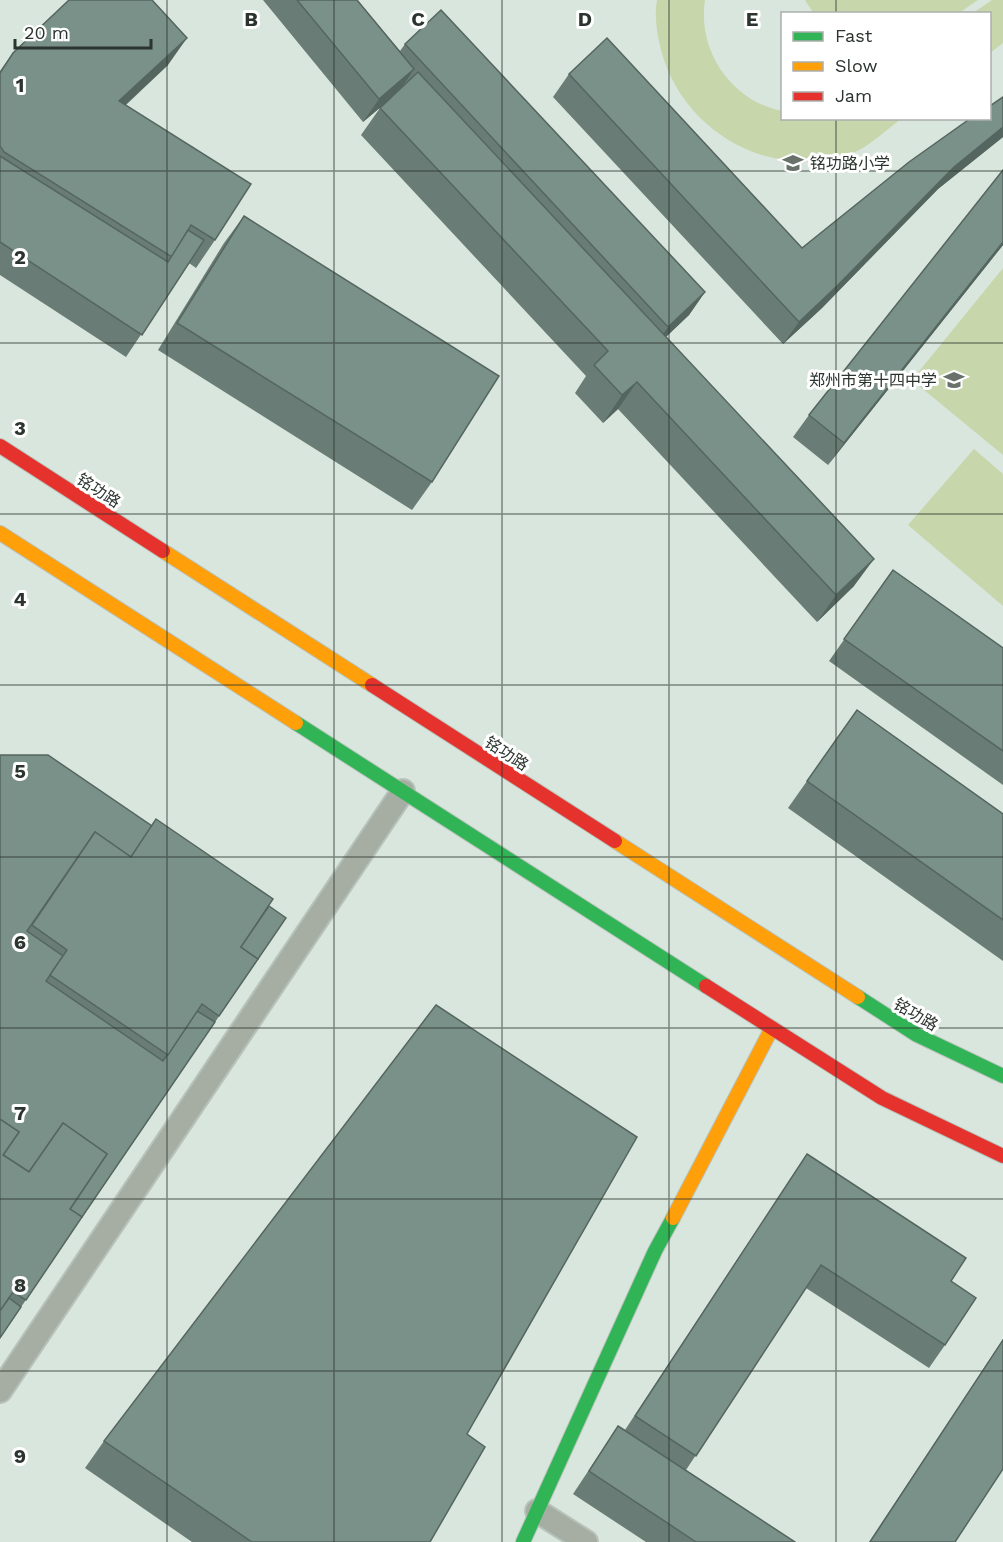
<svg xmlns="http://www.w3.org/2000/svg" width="1003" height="1542" font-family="'Work Sans','Noto Sans SC',sans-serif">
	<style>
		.green { fill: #c8d6ac }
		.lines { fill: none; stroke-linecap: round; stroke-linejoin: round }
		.lane-casing { stroke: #b7c2bb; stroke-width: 26 }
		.fast-casing { stroke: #b7c2bb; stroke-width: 16 }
		.slow-casing { stroke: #b7c2bb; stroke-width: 16 }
		.jam-casing { stroke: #b7c2bb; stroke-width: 16 }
		.lane { stroke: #a6aea4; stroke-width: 22 }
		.fast { stroke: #30b455; stroke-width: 14 }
		.slow { stroke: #ff9f0a; stroke-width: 14 }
		.jam { stroke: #e5322d; stroke-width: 14 }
		.wall { fill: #697d76 }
		.shaded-wall { fill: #556660 }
		.building { fill: #7a9189; stroke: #556660; stroke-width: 1.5 }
		.grid { fill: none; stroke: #2b342e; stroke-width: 1.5; stroke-opacity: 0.55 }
		.labels { text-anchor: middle; stroke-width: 6; stroke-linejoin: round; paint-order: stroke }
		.poi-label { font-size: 16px; fill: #2b342e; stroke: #fff; text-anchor: start }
		.street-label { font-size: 16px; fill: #2b342e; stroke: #fff }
		.grid-label { font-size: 20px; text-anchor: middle; font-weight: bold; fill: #2b342e; stroke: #fff; stroke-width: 6; stroke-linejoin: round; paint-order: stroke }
	</style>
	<rect width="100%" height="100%" fill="#d9e6dd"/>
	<g class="green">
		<path d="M657 0H705C697 51 732 101 782 111V118L901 119C890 127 869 146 857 151 848 155 835 158 826 160 751 171 680 122 661 50 657 34 654 16 657 0Z"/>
		<polygon points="805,0 978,0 959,13 814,14"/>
		<polygon points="992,0 1003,0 1003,43 990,53 990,14 973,13"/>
		<polygon points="1003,268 1003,455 912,380"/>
		<polygon points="974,449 1003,474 1003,606 908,525"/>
	</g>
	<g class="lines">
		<g class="lane-casing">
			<g id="lane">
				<polyline points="0,1391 403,791"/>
				<polyline points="537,1511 586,1542"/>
			</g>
		</g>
		<g class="fast-casing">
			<g id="fast">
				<polyline points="296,723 706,986"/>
				<polyline points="858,997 917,1035 1003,1076"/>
				<polyline points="523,1542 655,1251 673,1218"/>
			</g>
		</g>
		<g class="slow-casing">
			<g id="slow">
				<polyline points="0,533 296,723"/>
				<polyline points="163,551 372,685"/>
				<polyline points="615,841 858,997"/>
				<polyline points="673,1218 772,1028"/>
			</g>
		</g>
		<g class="jam-casing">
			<g id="jam">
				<polyline points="0,446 163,551"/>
				<polyline points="372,685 615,841"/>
				<polyline points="706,986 882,1098 1003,1156"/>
			</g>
		</g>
		<use href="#lane" class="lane"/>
		<use href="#fast" class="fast"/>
		<use href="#slow" class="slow"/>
		<use href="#jam" class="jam"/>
	</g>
	<g class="wall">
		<polygon points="263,0 357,0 400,51 405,44 705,292 689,315 666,337 854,586 817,622 618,409 603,423 575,393 586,376 361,135 380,108 386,102 363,122"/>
		<polygon points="13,53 168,65 126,105 215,240 196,268 189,263 126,357 0,275 0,71"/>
		<polygon points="569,74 802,248 1003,97 1003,137 938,189 822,308 783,344 553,97"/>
		<polygon points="1003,170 1003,245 828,465 793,437 809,415"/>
		<polygon points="244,216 432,482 412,510 158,350 224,243"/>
		<polygon points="893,570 1003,648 1003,785 829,661"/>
		<polygon points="857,710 1003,814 1003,961 788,808"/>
		<polygon points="0,755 269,906 258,959 0,1338"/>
		<polygon points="807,1154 951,1281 945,1345 929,1368 806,1288 686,1470 795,1542 646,1542 573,1494 618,1426 625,1430"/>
		<polygon points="1003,1339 1003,1469 955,1542 869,1542"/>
		<polygon points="467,1434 430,1542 192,1542 85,1468 104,1441"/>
	</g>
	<g class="shaded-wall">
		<polygon points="187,38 168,65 100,128 119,101"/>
		<polygon points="414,69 399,92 363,122 379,99"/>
		<polygon points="1003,127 1003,137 938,189 822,308 783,344 799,322 954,167"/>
		<polygon points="1003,242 1003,245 828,465 844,443"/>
		<polygon points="705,292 689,315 652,350 668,327"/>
		<polygon points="637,382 618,409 603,423 622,395"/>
		<polygon points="874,559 854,586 817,622 836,595"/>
	</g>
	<g class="building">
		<polygon points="69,0 152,0 187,38 119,101 251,184 215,240 191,225 172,257 4,152 0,146 0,73 13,53"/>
		<polygon points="297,0 357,0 414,69 379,99"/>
		<polygon points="441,10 705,292 668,327 405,44"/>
		<polygon points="607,38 802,248 909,162 971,118 990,118 990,106 1003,97 1003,127 954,167 837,286 799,322 569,74"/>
		<polygon points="418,72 874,559 836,595 637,382 622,395 594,365 608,351 380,108"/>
		<polygon points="0,156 168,262 188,230 204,240 142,335 0,242"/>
		<polygon points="1003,170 1003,242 844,443 809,415"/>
		<polygon points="244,216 499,376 432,482 177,323"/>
		<polygon points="893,570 1003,648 1003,751 844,639"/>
		<polygon points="857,710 1003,814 1003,920 807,781"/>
		<polygon points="0,755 48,755 152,826 131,857 95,832 27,931 63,956 46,981 163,1061 197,1011 215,1022 82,1217 70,1209 107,1154 63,1123 29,1172 3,1155 19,1132 0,1119"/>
		<polygon points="156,819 273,899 241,947 258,959 219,1016 202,1004 168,1055 50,975 67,950 32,925 95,832 131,857"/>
		<polygon points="269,906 286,918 258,959 241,947"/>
		<polygon points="436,1005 637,1137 467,1434 485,1447 430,1542 252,1542 104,1441"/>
		<polygon points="0,1119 19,1132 3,1155 29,1172 63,1123 107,1154 70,1209 82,1217 26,1300 13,1292 0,1311"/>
		<polygon points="807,1154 966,1258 951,1281 976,1298 945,1345 821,1265 696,1456 635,1416"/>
		<polygon points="9,1298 21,1307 0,1338 0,1311"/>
		<polygon points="1003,1340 1003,1469 955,1542 870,1542"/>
		<polygon points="618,1426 795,1542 696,1542 589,1471"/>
	</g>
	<path class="grid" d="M167 0V1542M334 0V1542M502 0V1542M669 0V1542M836 0V14M836 118V1542M0 171H1003M0 343H1003M0 514H1003M0 685H1003M0 857H1003M0 1028H1003M0 1199H1003M0 1371H1003"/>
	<defs>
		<g id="school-bare" transform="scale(1.62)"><path d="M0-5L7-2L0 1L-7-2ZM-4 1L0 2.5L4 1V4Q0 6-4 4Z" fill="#68726b" stroke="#fff" stroke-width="2.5" paint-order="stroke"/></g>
	</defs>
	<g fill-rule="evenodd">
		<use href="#school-bare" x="793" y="163"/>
		<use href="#school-bare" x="954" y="380"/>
	</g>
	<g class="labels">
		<g class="poi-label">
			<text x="810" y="169">铭功路小学</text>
			<text x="937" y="386" text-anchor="end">郑州市第十四中学</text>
		</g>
		<g class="street-label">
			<text transform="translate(99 490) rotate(33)" y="6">铭功路</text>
			<text transform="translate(507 753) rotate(33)" y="6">铭功路</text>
			<text transform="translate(916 1014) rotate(30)" y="6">铭功路</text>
		</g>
	</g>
	<g class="grid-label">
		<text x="251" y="26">B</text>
		<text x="418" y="26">C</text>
		<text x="585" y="26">D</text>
		<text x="752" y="26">E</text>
		<text x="20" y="92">1</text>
		<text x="20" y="264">2</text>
		<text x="20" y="435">3</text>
		<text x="20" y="606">4</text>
		<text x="20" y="778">5</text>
		<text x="20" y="949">6</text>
		<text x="20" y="1120">7</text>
		<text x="20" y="1292">8</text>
		<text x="20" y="1463">9</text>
	</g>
	<rect x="781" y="12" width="210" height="108" fill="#ffffff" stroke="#aaaeab" stroke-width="1.5"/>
	<rect x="793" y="32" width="30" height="9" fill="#30b455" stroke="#aaaeab" stroke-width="1.5"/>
	<text x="835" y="42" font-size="18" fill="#2b342e">Fast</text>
	<rect x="793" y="62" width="30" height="9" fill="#ff9f0a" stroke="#aaaeab" stroke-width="1.5"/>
	<text x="835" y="72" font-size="18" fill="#2b342e">Slow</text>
	<rect x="793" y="92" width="30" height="9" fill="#e5322d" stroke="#aaaeab" stroke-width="1.5"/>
	<text x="835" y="102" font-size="18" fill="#2b342e">Jam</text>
	<path d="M15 39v9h136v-9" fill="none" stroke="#2b342e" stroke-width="3"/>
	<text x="24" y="39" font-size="18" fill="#2b342e" stroke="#ffffff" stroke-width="4.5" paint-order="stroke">20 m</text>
</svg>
